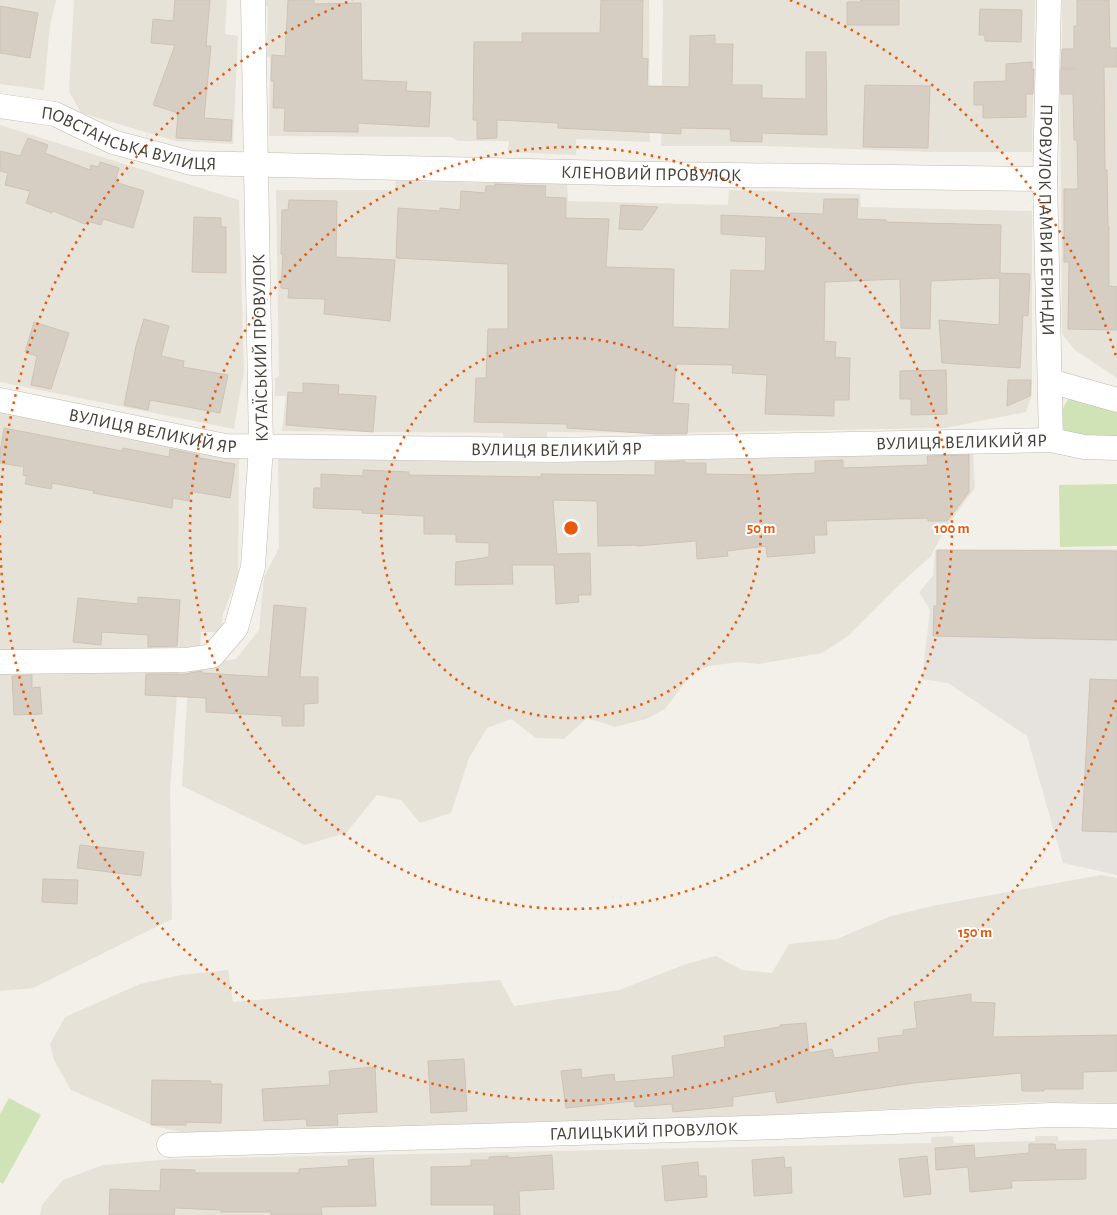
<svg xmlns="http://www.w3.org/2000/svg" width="1117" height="1215" font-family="'Alegreya Sans',sans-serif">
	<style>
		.residential { fill: #e7e2d8 }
		.industrial { fill: #e6e2de }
		.green { fill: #d0e3b6 }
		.building { fill: #d7cec3; stroke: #cec3b4 }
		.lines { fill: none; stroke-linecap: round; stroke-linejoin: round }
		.street-casing { stroke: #c1bab0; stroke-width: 25 }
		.street { stroke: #fff; stroke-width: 24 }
		.ring { fill: none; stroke: #e8590c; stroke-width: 2.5; stroke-dasharray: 2.5 5 }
		.labels { text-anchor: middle; stroke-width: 4; stroke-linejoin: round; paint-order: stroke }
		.street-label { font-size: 18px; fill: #464138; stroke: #fff }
		.centre { fill: #e8590c; stroke: #fff; stroke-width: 2.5 }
		.ring-label { font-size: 15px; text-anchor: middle; font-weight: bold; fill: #e8590c; stroke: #fff; stroke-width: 4; stroke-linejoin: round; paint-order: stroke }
	</style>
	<rect width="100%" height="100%" fill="#f3f0e9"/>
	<g class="residential">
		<polygon points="0,0 56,0 50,25 44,90 0,84"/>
		<polygon points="74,0 227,0 225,34 238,36 233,144 176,141 81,113 69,91"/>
		<polygon points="266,0 649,0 650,142 576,139 576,155 508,152 509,141 458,141 451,137 269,136 270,57 267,57 268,7 266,6"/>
		<polygon points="663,0 1035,0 1032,152 929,152 764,146 661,146"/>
		<polygon points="1062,0 1117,0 1117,378 1075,350 1062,334 1060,83 1056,83 1056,68 1062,67"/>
		<polygon points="0,125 239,200 244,371 234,429 0,382"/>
		<polygon points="396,181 567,184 568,201 728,205 729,190 860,194 861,207 1032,211 1032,395 1026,412 945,428 671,433 547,432 547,441 504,440 503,433 282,431 286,396 275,396 275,378 279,376 276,190 394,190"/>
		<polygon points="0,409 239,455 238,576 223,614 221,632 201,632 200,648 0,653"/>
		<polygon points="973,450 975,488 946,527 931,556 899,585 848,636 822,653 759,664 738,662 710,666 693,672 665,709 646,719 615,727 587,718 564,739 536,738 511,719 487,728 469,758 451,813 420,823 401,800 377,795 346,833 305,845 182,786 189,666 236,659 259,630 264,577 279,548 278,458 552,463"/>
		<polygon points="0,666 179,669 170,790 172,919 33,988 0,991"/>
		<polygon points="1101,875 1117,878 1117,1103 1029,1102 700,1119 191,1134 154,1126 71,1090 54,1060 50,1044 65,1017 140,984 181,975 228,970 233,1002 500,980 514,1006 619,990 686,964 716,956 742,970 772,973 789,944 837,939 891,916 937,905"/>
		<polygon points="953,1136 954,1143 1035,1141 1035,1136 1058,1136 1058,1141 1117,1139 1117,1215 40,1215 42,1205 63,1180 103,1165 173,1159 931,1143 931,1137"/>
	</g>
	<polygon class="industrial" points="1117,549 1117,875 1063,863 1027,736 948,683 922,679 930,610 919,592 933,576 935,550"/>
	<g class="green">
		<path d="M1071 396 1117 406V440L1104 442 1065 431C1058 419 1061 407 1071 396Z"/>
		<polygon points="1117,484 1117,546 1060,547 1059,485"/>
		<polygon points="9,1098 41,1115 3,1184 0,1182 0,1114"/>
	</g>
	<g class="building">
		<polygon points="175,0 210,0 206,46 211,46 204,118 232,120 231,141 176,138 178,113 153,105 175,45 151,43 153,19 173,21"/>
		<polygon points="288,0 314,0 314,4 361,3 362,80 407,82 406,91 431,92 429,127 358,123 358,132 284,131 285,108 273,108 274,81 271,81 272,55 285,56"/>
		<polygon points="601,0 643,0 642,58 648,59 647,86 689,87 690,36 715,35 715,44 733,44 732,85 762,85 762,98 806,99 806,52 826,52 827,135 762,133 762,142 731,141 730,129 681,128 681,134 558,128 558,123 497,120 497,138 477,139 477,120 473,120 474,42 522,42 522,33 600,33"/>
		<polygon points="861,0 899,0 899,25 847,25 847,2 860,2"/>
		<polygon points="1077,0 1109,0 1110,48 1117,48 1117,67 1104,67 1105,170 1107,170 1108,227 1109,227 1109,286 1117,287 1117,330 1068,329 1069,262 1064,262 1064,189 1078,189 1077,140 1074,140 1073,94 1061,94 1061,69 1075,69 1075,68 1061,68 1062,49 1074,49 1074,26 1077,26"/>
		<polygon points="0,6 38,13 30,58 0,53"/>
		<polygon points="980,9 1022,10 1021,42 985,41 985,35 979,35"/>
		<polygon points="1032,62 1032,69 1034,69 1033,94 1026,94 1026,117 983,118 983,105 974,105 974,82 1006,81 1006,64"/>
		<polygon points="865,85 930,86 928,148 863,147"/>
		<polygon points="28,138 48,145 45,153 90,170 91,165 98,167 100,162 119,168 115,182 144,191 133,228 103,219 101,225 87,221 85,224 53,211 52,213 26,203 30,191 5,185 8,173 0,171 0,151 20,156"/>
		<polygon points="495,184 546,186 545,197 566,198 566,218 609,219 606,267 674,269 673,327 729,329 731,270 765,271 766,237 721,234 721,215 789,218 790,213 823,214 824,199 858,199 857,219 886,220 886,222 1001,225 1000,273 1030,274 1028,316 1023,315 1020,368 942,363 939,320 999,325 1000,278 931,281 930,329 901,328 900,279 825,282 824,341 836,342 835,357 850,358 849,400 834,400 834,416 765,414 767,375 732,373 733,365 676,364 673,403 689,404 687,434 656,434 567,428 567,424 474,422 476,378 486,378 488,329 508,329 508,264 396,258 398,208 440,211 440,208 460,210 461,191 485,193 486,186 495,186"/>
		<polygon points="289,200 337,201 336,257 395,260 390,321 324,314 325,299 288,298 289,289 281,288 283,254 281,254 282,210 288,210"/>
		<polygon points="621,205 658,207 642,230 619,229"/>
		<polygon points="194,217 221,218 221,227 226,227 226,273 192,272"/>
		<polygon points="144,319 169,326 161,356 184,361 183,367 228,375 220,413 150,400 148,410 124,405 136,346"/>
		<polygon points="34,322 69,333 51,389 31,385 37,356 25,352"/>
		<polygon points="946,370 947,414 911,415 911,399 900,399 900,371"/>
		<polygon points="1008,380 1031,380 1030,396 1007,406"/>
		<polygon points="303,383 339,385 338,394 376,396 373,432 286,425 288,392 303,393"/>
		<polygon points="4,428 122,451 123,448 169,457 170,449 199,455 199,458 235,464 230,498 190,491 189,501 173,498 172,508 93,493 94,491 52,483 51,489 25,484 27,476 23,475 24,467 0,463 0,452"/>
		<polygon points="969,455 969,492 947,521 928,521 928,518 826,521 827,535 814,535 815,553 767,557 766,546 727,551 728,556 697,559 696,541 637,546 637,545 598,546 597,501 553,500 557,554 590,553 591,595 578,595 579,602 556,604 554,565 512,565 513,584 455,585 456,562 489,557 489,543 456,542 456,534 424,534 424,516 362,513 362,510 313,508 314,488 321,488 321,474 363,476 363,470 409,472 409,475 482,476 541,477 541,474 655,475 655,462 685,461 685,463 706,463 706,474 765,475 815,473 815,461 843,460 843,468 928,465 927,456"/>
		<polygon points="937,550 1117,551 1117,640 933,636 934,606 937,606"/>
		<polygon points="138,597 180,600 177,646 148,647 148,635 102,632 101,645 73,642 78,598 138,604"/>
		<polygon points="274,605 306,608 300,677 318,677 318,703 304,704 304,726 282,726 282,716 206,712 206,698 145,695 146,674 185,674 202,671 202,673 268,677"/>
		<polygon points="32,675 32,688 40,687 42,714 14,715 12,676"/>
		<polygon points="1090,679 1117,680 1117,832 1082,831"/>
		<polygon points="80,845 144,852 141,876 77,868"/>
		<polygon points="43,879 78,880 77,904 42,902"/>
		<polygon points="971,994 971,1002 995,1003 993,1037 1117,1035 1117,1071 1083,1072 1083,1089 1044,1089 1044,1091 1022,1091 1021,1073 914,1083 777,1103 775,1091 733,1097 733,1106 673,1112 672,1104 635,1107 634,1101 566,1108 561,1071 581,1069 582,1078 614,1074 615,1082 674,1077 672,1056 725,1047 724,1036 780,1027 780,1025 806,1023 809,1053 832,1049 834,1058 879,1052 878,1038 903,1035 903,1030 917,1028 914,1002"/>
		<polygon points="464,1059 467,1111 431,1113 428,1061"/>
		<polygon points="375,1067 377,1112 337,1114 338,1125 307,1126 306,1119 264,1121 262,1089 330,1085 329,1071"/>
		<polygon points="152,1080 211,1081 211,1084 222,1084 221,1123 186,1122 186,1125 151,1125"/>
		<polygon points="1029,1144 1055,1144 1056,1150 1086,1149 1086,1179 1011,1181 1012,1188 970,1192 968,1167 936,1170 935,1148 974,1145 975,1158 1029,1153"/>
		<polygon points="552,1155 554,1189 519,1191 520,1215 494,1215 494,1205 431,1205 431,1167 471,1166 471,1160 489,1160 489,1157 508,1156 508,1158"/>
		<polygon points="927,1156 931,1194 904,1197 899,1159"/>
		<polygon points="784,1157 785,1168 791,1167 792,1193 754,1196 752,1160"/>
		<polygon points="373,1158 376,1206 321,1207 322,1215 271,1215 271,1212 221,1212 221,1210 175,1208 174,1215 109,1215 110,1189 160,1191 161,1169 195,1170 195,1173 299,1173 299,1169 349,1166 348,1160"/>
		<polygon points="698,1162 699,1176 706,1176 707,1197 665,1201 662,1166"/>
	</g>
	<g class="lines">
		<g class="street-casing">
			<g id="street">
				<path id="s1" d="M1049 0 1045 179 1051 440"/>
				<path id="s2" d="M0 106 55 114 113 142 191 163 656 174 1045 179"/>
				<polyline points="1050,381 1117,400"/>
				<path id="s3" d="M0 400 225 446 555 450 1051 440 1084 447 1117 448"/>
				<polyline points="0,662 185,660 212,656 236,628 253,567 261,447 253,0"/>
				<path id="s4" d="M169 1145 778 1127 1052 1115 1117 1116"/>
			</g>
		</g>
		<use href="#street" class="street"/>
	</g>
	<g class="ring">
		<circle cx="571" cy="528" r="190"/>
		<circle cx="571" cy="528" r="381"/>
		<path d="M1116 700A571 571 0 0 1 0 533M0 523A571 571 0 0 1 352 0M790 0A571 571 0 0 1 1116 356"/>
	</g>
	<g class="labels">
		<g class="street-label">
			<text dy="6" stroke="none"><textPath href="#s2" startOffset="134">ПОВСТАНСЬКА ВУЛИЦЯ</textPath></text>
			<text dy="6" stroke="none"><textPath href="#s2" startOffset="661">КЛЕНОВИЙ ПРОВУЛОК</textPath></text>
			<text dy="6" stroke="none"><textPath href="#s1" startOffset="220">ПРОВУЛОК ПАМВИ БЕРИНДИ</textPath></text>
			<text transform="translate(260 348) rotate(-91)" y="6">КУТАЇСЬКИЙ ПРОВУЛОК</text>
			<text dy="6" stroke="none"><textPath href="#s3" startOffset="156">ВУЛИЦЯ ВЕЛИКИЙ ЯР</textPath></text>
			<text dy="6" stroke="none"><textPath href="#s3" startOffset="966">ВУЛИЦЯ ВЕЛИКИЙ ЯР</textPath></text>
			<text dy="6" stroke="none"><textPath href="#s3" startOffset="561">ВУЛИЦЯ ВЕЛИКИЙ ЯР</textPath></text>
			<text dy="6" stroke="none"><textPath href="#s4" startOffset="475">ГАЛИЦЬКИЙ ПРОВУЛОК</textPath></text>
		</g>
	</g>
	<circle cx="571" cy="528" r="8" class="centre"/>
	<g class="ring-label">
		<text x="761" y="533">50 m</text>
		<text x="952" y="533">100 m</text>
		<text x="975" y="937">150 m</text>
	</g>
</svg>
